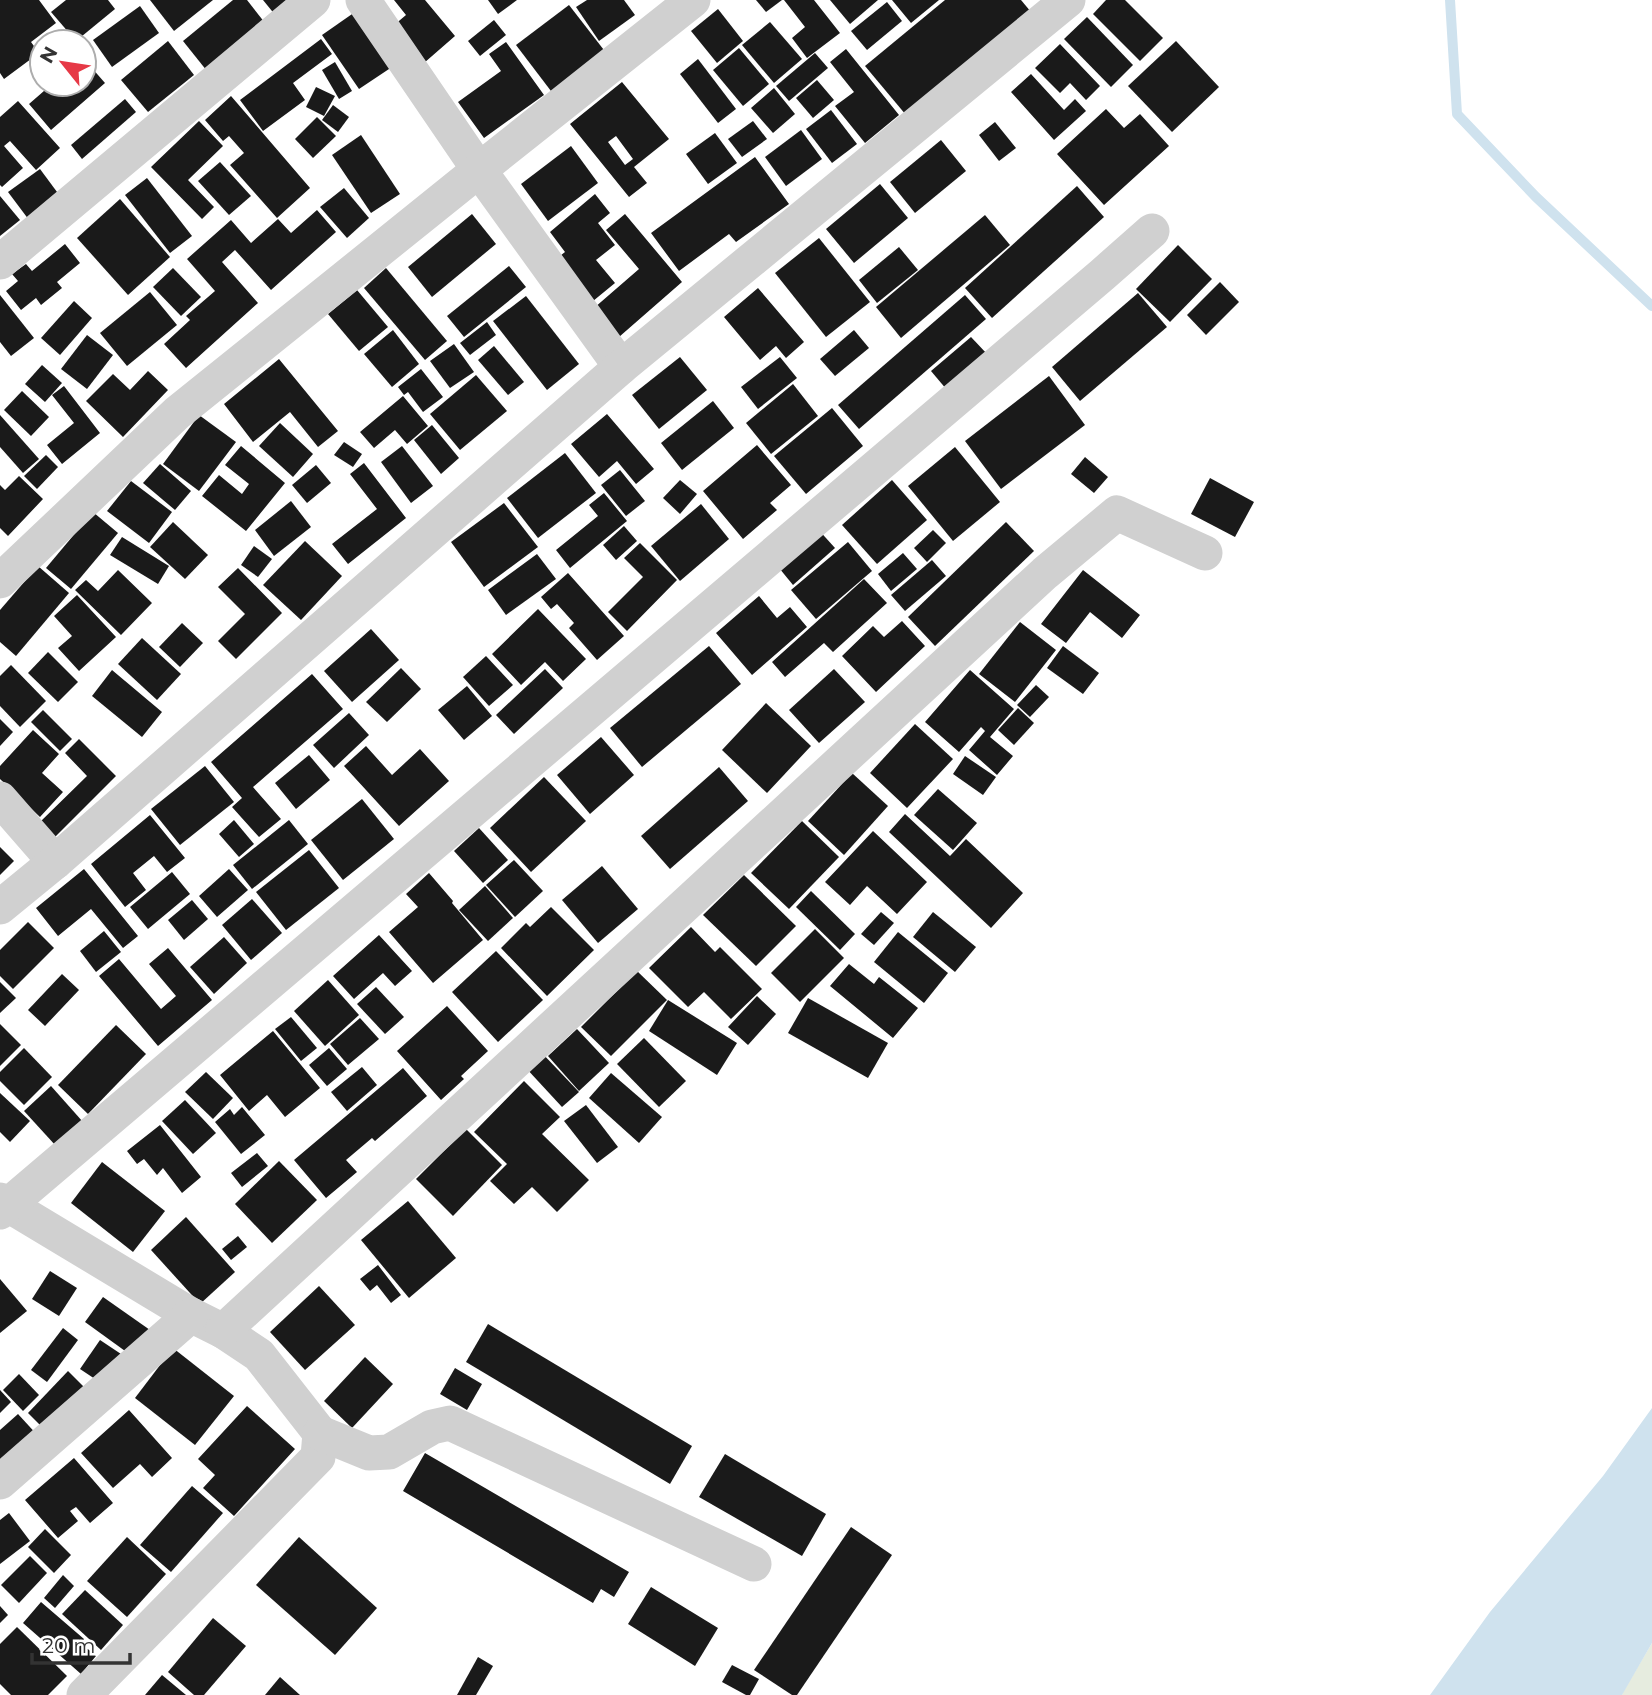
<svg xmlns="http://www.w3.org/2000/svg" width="1652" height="1695" font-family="Montserrat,sans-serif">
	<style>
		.green { fill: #e6ecdf }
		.water { fill: #cfe2ee }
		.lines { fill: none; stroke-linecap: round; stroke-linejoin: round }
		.stream { stroke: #cfe2ee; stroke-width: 10 }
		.building { fill: #1a1a1a; fill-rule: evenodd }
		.minor { stroke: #d0d0d0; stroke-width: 35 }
	</style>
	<rect width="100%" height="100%" fill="#fff"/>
	<polygon class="green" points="1652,1643 1652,1695 1622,1695 1623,1692"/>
	<polygon class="water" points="1652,1408 1652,1643 1622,1695 1430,1695 1490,1612 1603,1476"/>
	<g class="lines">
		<polyline class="stream" points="1450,0 1457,114 1536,197 1652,306"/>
	</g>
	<g class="building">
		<polygon points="0,0 39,0 56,23 31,42 39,53 4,79 0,73"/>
		<polygon points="66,0 108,0 115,9 76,41 51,12"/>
		<polygon points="150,0 213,0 174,31"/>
		<polygon points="233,0 247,0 265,23 207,71 183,41"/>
		<polygon points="263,0 295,0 276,16"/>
		<polygon points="394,0 425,0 455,36 424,63 393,26 406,15"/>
		<polygon points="488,0 517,0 498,14"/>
		<polygon points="587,0 624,0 635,15 599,41 576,7"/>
		<polygon points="756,0 782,0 766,12"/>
		<polygon points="784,0 814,0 840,33 807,58 792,38 805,27"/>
		<polygon points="830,0 878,0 850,24"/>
		<polygon points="892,0 939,0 911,23"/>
		<polygon points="945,0 1021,0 1031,12 906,115 865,66"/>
		<polygon points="1106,0 1125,0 1163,38 1140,61 1093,14"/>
		<polygon points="887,2 902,21 867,50 851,31"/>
		<polygon points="569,5 607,54 554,95 516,45"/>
		<polygon points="140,6 159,33 112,67 93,40"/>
		<polygon points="718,9 743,41 717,63 691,31"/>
		<polygon points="355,12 392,67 359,89 322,35"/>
		<polygon points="1087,17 1133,65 1111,87 1064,39"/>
		<polygon points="494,20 506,35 480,56 468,41"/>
		<polygon points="770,22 802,59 774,83 742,45"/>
		<polygon points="321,39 332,54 293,83 305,100 263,131 240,100"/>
		<polygon points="168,41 194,75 148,112 121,80"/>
		<polygon points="1176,41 1219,87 1172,132 1128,86"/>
		<polygon points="506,42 544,95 484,138 458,102 501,71 489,54"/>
		<polygon points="1060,44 1100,86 1086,100 1070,83 1060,93 1035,68"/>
		<polygon points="739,48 769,84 743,106 713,70"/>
		<polygon points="846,49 899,115 865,143 835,106 854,92 830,62"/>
		<polygon points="815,53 828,68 789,101 776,86"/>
		<polygon points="84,59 105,83 51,130 29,104 52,84 84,84"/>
		<polygon points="698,59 736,109 718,123 680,74"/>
		<polygon points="335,62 352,91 339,99 322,70"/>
		<polygon points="1031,74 1064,110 1075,99 1086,111 1054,140 1011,92"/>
		<polygon points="817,80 834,100 813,118 796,98"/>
		<path d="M622 82 669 139 634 167 647 183 629 197 570 124ZM616 136 633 159 625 165 608 142Z"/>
		<polygon points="316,87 335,96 324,116 306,107"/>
		<polygon points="774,88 795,114 773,133 751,108"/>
		<polygon points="231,96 310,188 277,218 230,165 244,153 229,136 223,141 205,120"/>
		<polygon points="125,99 136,112 82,159 71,145"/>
		<polygon points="18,101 60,148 36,170 10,141 4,146 23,168 2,187 0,185 0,117"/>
		<polygon points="333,105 349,117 338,132 322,120"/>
		<polygon points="1106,109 1124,128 1140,114 1169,146 1104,205 1057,154"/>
		<polygon points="831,110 857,144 832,163 806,129"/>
		<polygon points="317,117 336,136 313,158 295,139"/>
		<polygon points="199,121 223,146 188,180 214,207 202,219 151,167"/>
		<polygon points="753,121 767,139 742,157 728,139"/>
		<polygon points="995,122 1016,148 999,161 979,135"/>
		<polygon points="801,130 822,159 786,186 765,157"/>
		<polygon points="715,133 737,163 708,184 686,154"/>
		<polygon points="361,135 400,194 371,213 332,155"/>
		<polygon points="941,140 966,171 915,213 890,182"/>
		<polygon points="571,146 598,183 548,221 521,184"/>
		<polygon points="755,157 789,204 736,242 729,234 679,271 651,233"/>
		<polygon points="220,162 251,196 229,215 198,181"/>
		<polygon points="40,169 60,196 29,220 8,192"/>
		<polygon points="147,178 192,236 170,253 125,195"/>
		<polygon points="880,184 908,218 854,263 826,229"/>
		<polygon points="1077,186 1104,217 992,318 965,288"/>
		<polygon points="344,188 369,218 347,238 320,207"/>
		<polygon points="595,194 610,213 598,223 615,245 596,260 615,283 587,306 551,263 565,252 550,232"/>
		<polygon points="0,196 20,220 0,236"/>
		<polygon points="120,199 170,257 128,295 77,238"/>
		<polygon points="317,210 336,232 271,290 235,250 222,262 258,303 186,368 164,344 190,320 186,316 215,291 187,259 231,220 251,243 278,219 291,233"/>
		<polygon points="472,214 496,244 432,297 408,267"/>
		<polygon points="625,214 682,282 619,337 594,308 639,269 606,230"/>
		<polygon points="985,215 1010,245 901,338 876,307"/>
		<polygon points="819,238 870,302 826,337 775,273"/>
		<polygon points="65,244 80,263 57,282 62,288 41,305 36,298 21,310 6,291 18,281 12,274 26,264 32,271"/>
		<polygon points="1178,245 1212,279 1170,322 1136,289"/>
		<polygon points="899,247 918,270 877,303 859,280"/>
		<polygon points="509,266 526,287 464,337 447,316"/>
		<polygon points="173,268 201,297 181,316 153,287"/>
		<polygon points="386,268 447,341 425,360 364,288"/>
		<polygon points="1220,282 1239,302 1206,335 1187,315"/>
		<polygon points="758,288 804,342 786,358 776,346 760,360 724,317"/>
		<polygon points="357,290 388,327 359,351 328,314"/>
		<polygon points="150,292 177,325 127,366 100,333"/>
		<polygon points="1138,293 1167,327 1080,401 1052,367"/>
		<polygon points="0,295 34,338 11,356 0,342"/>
		<polygon points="965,295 986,319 859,429 838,405"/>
		<polygon points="526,296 579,364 547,390 493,321"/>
		<polygon points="74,301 92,318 60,355 41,338"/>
		<polygon points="487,322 496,335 470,355 460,343"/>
		<polygon points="393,330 419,364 392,387 364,354"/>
		<polygon points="854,330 869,348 835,376 820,359"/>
		<polygon points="87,335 113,355 87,389 61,369"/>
		<polygon points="971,337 988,355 947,390 931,371"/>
		<polygon points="454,344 474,372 450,388 430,361"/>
		<polygon points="494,346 524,382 508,395 478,360"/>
		<polygon points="680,357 707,390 659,429 632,395"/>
		<polygon points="780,357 797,378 758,409 741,387"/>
		<polygon points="279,359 338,431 318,447 290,412 253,442 224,404"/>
		<polygon points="42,365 62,383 45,402 25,384"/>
		<polygon points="421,369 443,397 423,412 408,392 404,395 398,387"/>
		<polygon points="148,371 168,390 123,437 86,401 113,374 130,390"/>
		<polygon points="476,375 507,411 460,450 430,414"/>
		<polygon points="1049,376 1085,425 1001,489 965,441"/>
		<polygon points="793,384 818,416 771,454 746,423"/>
		<polygon points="64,386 100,433 62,464 47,445 74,423 52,395"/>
		<polygon points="22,391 49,417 31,436 4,410"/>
		<polygon points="403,396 428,426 407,444 395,430 374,448 360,432"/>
		<polygon points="713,401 734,428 682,470 661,443"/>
		<polygon points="832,408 863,446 806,494 774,456"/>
		<polygon points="607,414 654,469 636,484 617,461 599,477 571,444"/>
		<polygon points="0,415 39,459 23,473 0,447"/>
		<polygon points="199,415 236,442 199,491 163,464"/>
		<polygon points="280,423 313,454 293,477 259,446"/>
		<polygon points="432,425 459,458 441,474 414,440"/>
		<polygon points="344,442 362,454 353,467 334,455"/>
		<polygon points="757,445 791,485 770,503 777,510 743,539 703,491"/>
		<polygon points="241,446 285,483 246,531 202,496 219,475 242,494 249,484 225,465"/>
		<polygon points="402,446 433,486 411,503 381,462"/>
		<polygon points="955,447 1000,502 953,541 908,486"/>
		<polygon points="565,453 596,493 538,538 507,498"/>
		<polygon points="46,455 58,467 37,489 24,476"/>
		<polygon points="1085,457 1108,477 1094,493 1071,474"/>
		<polygon points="364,463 406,518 348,564 332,544 377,509 350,474"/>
		<polygon points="160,464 191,491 175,510 143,483"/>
		<polygon points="316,465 331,483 307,503 292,485"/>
		<polygon points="620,470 645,501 626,516 601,485"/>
		<polygon points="19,476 43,499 8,536 0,528 0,485 5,490"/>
		<polygon points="1210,478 1254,502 1235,537 1191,514"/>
		<polygon points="680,480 697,494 680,514 663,498"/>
		<polygon points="892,480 927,520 877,564 842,525"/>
		<polygon points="131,481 172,512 149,543 107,511"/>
		<polygon points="604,493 627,521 570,568 556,550 598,516 589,505"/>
		<polygon points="291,501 311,527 274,556 255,530"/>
		<polygon points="504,503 538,547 484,587 451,542"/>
		<polygon points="701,504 729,539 680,581 651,546"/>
		<polygon points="93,512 118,533 71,589 46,568"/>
		<polygon points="173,522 208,555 185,579 150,547"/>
		<polygon points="1006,522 1034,551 935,646 908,617"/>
		<polygon points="624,526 637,541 616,560 603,545"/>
		<polygon points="816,527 835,548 793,585 775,563"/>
		<polygon points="933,530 946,543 927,562 914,548"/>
		<polygon points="122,537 169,566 158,584 110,555"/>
		<polygon points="305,541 342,576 301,620 263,585"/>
		<polygon points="848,542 872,571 816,619 791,590"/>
		<polygon points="640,543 677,580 627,631 608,612 643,577 624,558"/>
		<polygon points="254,546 272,559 258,577 241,565"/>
		<polygon points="903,553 917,569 891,591 878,574"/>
		<polygon points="537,554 556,579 506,615 488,590"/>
		<polygon points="932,560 946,576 905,611 891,595"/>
		<polygon points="38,566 69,593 16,656 0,642 0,610"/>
		<polygon points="238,568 282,613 236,659 218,641 245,614 218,587"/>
		<polygon points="118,570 152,603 121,635 75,590 86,580 98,591"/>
		<polygon points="1083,570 1140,615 1122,638 1090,612 1066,643 1041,624"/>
		<polygon points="568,573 624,636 597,660 569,628 574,623 557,604 551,609 541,597"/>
		<polygon points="864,579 887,603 833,652 824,643 785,677 772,662"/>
		<polygon points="77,595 116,637 79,671 58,648 72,636 54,616"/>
		<polygon points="759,596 777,618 790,607 807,627 752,675 716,633"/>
		<polygon points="538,609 586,659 563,681 545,662 521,685 492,654"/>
		<polygon points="902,621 925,646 876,692 842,656 873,626 884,637"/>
		<polygon points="1020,622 1056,650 1015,702 979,674"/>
		<polygon points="182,623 203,643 180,667 159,647"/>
		<polygon points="371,629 399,660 352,702 324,671"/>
		<polygon points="142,638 181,674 157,700 118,664"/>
		<polygon points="709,646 741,684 642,767 610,728"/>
		<polygon points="1063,646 1099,673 1083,694 1047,668"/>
		<polygon points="48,652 78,682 58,702 28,673"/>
		<polygon points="486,656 513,685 489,706 463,677"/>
		<polygon points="11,665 46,701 20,727 0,706 0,676"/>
		<polygon points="401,668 421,689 387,722 366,702"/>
		<polygon points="545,669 563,688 514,734 496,715"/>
		<polygon points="834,669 865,702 819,743 789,710"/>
		<polygon points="112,670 162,712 142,737 92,696"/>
		<polygon points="970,670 1014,709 990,737 1013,756 997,775 969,750 985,731 981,727 959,752 925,722"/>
		<polygon points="312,674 343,709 253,787 281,819 259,837 232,807 242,798 211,762"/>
		<polygon points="1036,685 1049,697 1030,717 1017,705"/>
		<polygon points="467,686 492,716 464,740 438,710"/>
		<polygon points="766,703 811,746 767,793 722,750"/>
		<polygon points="1018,708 1034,723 1014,745 998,730"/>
		<polygon points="43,710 72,739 60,751 31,722"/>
		<polygon points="349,713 369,735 334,768 313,745"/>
		<polygon points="0,719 13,732 0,746"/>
		<polygon points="915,724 953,759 907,808 870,773"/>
		<polygon points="33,730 59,754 42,773 63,792 40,817 0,779 0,766"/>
		<polygon points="601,737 634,775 590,814 557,775"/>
		<polygon points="79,739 116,776 54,838 39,823 87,776 65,753"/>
		<polygon points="366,746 392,775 420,749 449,781 399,826 344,766"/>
		<polygon points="309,755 330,780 296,809 275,783"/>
		<polygon points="965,756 996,777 983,795 953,774"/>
		<polygon points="205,766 234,802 180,845 151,809"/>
		<polygon points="719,767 748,801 670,869 641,836"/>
		<polygon points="852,773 888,806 844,855 808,821"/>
		<polygon points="544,777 586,821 531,872 490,828"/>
		<polygon points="938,789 977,823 953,850 914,815"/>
		<polygon points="362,799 394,839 343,880 311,840"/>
		<polygon points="905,814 950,856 966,839 1023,893 991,928 889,832"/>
		<polygon points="150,815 185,858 167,872 154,856 133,873 146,890 125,907 91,864"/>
		<polygon points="234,820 254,844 239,857 219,834"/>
		<polygon points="289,820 308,844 252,889 233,865"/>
		<polygon points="802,821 839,857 789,909 751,873"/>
		<polygon points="479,828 508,860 483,883 454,851"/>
		<polygon points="873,831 927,882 897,914 867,886 850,905 825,882"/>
		<polygon points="0,847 14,861 0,875"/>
		<polygon points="309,850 339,888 286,930 256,892"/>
		<polygon points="514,860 543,891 515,917 486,885"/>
		<polygon points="602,866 638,909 598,943 562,900"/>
		<polygon points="84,869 138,936 123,948 91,909 58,936 36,908"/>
		<polygon points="229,869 248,890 217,917 199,896"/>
		<polygon points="172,872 190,894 148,929 130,907"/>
		<polygon points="429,873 453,901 452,903 483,940 433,983 389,932 418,907 406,894"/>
		<polygon points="744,875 796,926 756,966 703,915"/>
		<polygon points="485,886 513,918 488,941 459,910"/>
		<polygon points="811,891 855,934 840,950 796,907"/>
		<polygon points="252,899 282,933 251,960 222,925"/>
		<polygon points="192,900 208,919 184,940 168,920"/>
		<polygon points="551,907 594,950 547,996 501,948 526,923 530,927"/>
		<polygon points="881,912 894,923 874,945 861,934"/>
		<polygon points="933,912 976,947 955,972 913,937"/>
		<polygon points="28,922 54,948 13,989 0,976 0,950"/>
		<polygon points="691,927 715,952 720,947 762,989 731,1019 704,992 688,1007 649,968"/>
		<polygon points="815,929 844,958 800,1002 771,973"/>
		<polygon points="104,931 121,952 96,972 80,951"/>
		<polygon points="898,932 948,973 924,1003 874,962"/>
		<polygon points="379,935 412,971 395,986 383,973 354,999 333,976"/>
		<polygon points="224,937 247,963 214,994 190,967"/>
		<polygon points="168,948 212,1000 158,1046 99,976 119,959 161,1009 176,996 149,964"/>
		<polygon points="496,951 543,1000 498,1042 452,992"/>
		<polygon points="849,964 874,984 879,977 918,1008 893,1038 830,986"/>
		<polygon points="637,971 667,1000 611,1056 581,1027"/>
		<polygon points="62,974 79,990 45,1026 28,1010"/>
		<polygon points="328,980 359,1015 325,1046 294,1011"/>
		<polygon points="0,982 16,998 0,1013"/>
		<polygon points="376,987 404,1017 385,1034 357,1004"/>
		<polygon points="757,996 776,1014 748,1045 728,1027"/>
		<polygon points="808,998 888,1043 868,1078 788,1033"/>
		<polygon points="668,1000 737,1043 717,1075 649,1031"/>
		<polygon points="447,1006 488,1051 461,1076 464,1079 441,1100 397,1051"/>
		<polygon points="291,1017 317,1048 301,1061 275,1029"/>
		<polygon points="360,1018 379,1039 348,1065 330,1044"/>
		<polygon points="0,1024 21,1045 0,1066"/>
		<polygon points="116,1025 146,1054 88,1114 58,1085"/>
		<polygon points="577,1029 609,1063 579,1091 548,1056"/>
		<polygon points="273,1031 320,1088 285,1117 267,1095 249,1111 220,1075"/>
		<polygon points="644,1038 686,1081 659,1107 617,1064"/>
		<polygon points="24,1048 52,1077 24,1105 0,1081 0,1072"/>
		<polygon points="329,1048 347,1069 327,1086 309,1065"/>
		<polygon points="541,1052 579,1092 562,1107 525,1067"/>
		<polygon points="362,1067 377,1085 347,1111 331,1092"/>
		<polygon points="403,1068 427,1096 375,1141 372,1138 346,1160 357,1172 326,1198 294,1160"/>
		<polygon points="206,1072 233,1098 213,1119 185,1092"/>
		<polygon points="611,1073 662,1117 639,1143 589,1098"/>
		<polygon points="524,1081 560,1117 542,1134 589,1180 557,1212 532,1187 514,1204 490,1181 507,1164 474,1132"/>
		<polygon points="51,1086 83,1122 56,1146 24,1111"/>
		<polygon points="0,1093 30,1121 10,1142 0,1132"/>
		<polygon points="185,1100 216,1133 193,1154 162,1121"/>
		<polygon points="586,1105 618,1147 597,1163 564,1121"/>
		<polygon points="242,1107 265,1135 241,1154 215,1122 230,1109 234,1115"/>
		<polygon points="160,1125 201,1177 182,1193 163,1168 157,1175 144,1159 137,1164 127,1151"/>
		<polygon points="466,1129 502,1165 453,1216 416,1179"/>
		<polygon points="257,1153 268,1166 242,1187 231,1173"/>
		<polygon points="279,1161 317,1200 272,1243 235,1204"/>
		<polygon points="102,1162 165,1211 133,1252 71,1203"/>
		<polygon points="408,1201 456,1258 409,1298 361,1240"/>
		<polygon points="186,1217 235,1272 200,1304 151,1250"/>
		<polygon points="238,1236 247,1247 231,1260 222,1249"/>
		<polygon points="378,1265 401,1295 391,1303 377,1285 370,1291 360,1279"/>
		<polygon points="50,1271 77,1288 59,1316 32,1299"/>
		<polygon points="0,1279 27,1311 0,1333"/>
		<polygon points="319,1286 355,1325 305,1370 270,1332"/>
		<polygon points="103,1297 150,1330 132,1356 85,1322"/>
		<polygon points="488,1324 692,1446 670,1484 466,1362"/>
		<polygon points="63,1328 78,1340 47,1382 31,1370"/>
		<polygon points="100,1340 124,1356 104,1385 80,1369"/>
		<polygon points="173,1348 234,1396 195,1445 135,1398"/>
		<polygon points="365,1357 393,1384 352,1428 324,1401"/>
		<polygon points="455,1368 482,1384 467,1410 440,1394"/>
		<polygon points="68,1371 89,1392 49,1434 28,1413"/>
		<polygon points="19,1374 39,1395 23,1411 3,1390"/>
		<polygon points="0,1390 11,1402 0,1413"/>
		<polygon points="247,1406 295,1449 234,1516 203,1488 215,1475 198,1459"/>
		<polygon points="129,1410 172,1458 152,1477 140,1464 113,1488 81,1453"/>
		<polygon points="18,1414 40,1438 0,1476 0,1430"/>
		<polygon points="425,1453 629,1572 614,1597 601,1589 593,1603 403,1491"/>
		<polygon points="725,1454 826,1514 802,1556 699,1497"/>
		<polygon points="74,1458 113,1503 90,1523 76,1507 70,1511 78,1521 58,1538 25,1500"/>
		<polygon points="192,1486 223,1513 171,1572 140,1545"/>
		<polygon points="9,1513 30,1541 0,1564 0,1520"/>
		<polygon points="851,1527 892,1555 797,1695 792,1695 754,1670"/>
		<polygon points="45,1529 71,1555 54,1573 28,1547"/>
		<polygon points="127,1537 166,1574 127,1617 87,1581"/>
		<polygon points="299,1537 377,1608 335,1655 256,1585"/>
		<polygon points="30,1556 47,1573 19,1603 1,1585"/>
		<polygon points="63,1575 74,1586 55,1608 44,1598"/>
		<polygon points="651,1587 718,1628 695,1666 628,1624"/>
		<polygon points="85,1590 123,1625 101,1650 62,1614"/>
		<polygon points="41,1602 84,1639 81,1643 96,1656 81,1674 23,1623"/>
		<polygon points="0,1606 8,1615 0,1623"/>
		<polygon points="213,1618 246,1646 204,1695 194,1695 168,1672"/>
		<polygon points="17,1627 67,1676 48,1695 11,1695 0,1684 0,1644"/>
		<polygon points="478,1657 493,1666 476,1695 457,1695"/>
		<polygon points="732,1665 759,1679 750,1695 746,1695 722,1682"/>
		<polygon points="162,1675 186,1695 145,1695"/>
		<polygon points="280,1677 300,1695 265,1695"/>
	</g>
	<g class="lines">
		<g class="minor">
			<polyline points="363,0 479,170 621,367"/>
			<polyline points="0,262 313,0"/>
			<polyline points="0,581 177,413 479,170 693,0"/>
			<polyline points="0,799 55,862"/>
			<polyline points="0,907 55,862 621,367 1068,0"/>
			<polyline points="0,1200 191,1315 223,1331 259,1355 320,1433 318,1457 84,1695"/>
			<polyline points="0,1212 1102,275 1152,231"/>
			<polyline points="223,1331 1045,573 1117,513 1205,553"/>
			<polyline points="320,1433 369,1453 389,1452 432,1427 450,1423 754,1564"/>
			<polyline points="0,1482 191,1315"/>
		</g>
	</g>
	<g transform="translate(63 63) rotate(300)"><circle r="33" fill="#ffffff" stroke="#adadad" stroke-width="2"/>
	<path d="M0-5L12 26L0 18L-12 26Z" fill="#e63946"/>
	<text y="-10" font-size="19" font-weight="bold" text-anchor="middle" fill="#333333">N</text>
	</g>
	<path d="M32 1653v10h98v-10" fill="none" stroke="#333333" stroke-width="3.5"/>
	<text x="42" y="1653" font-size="21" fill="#333333" stroke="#ffffff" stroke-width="5" paint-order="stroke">20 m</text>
</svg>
